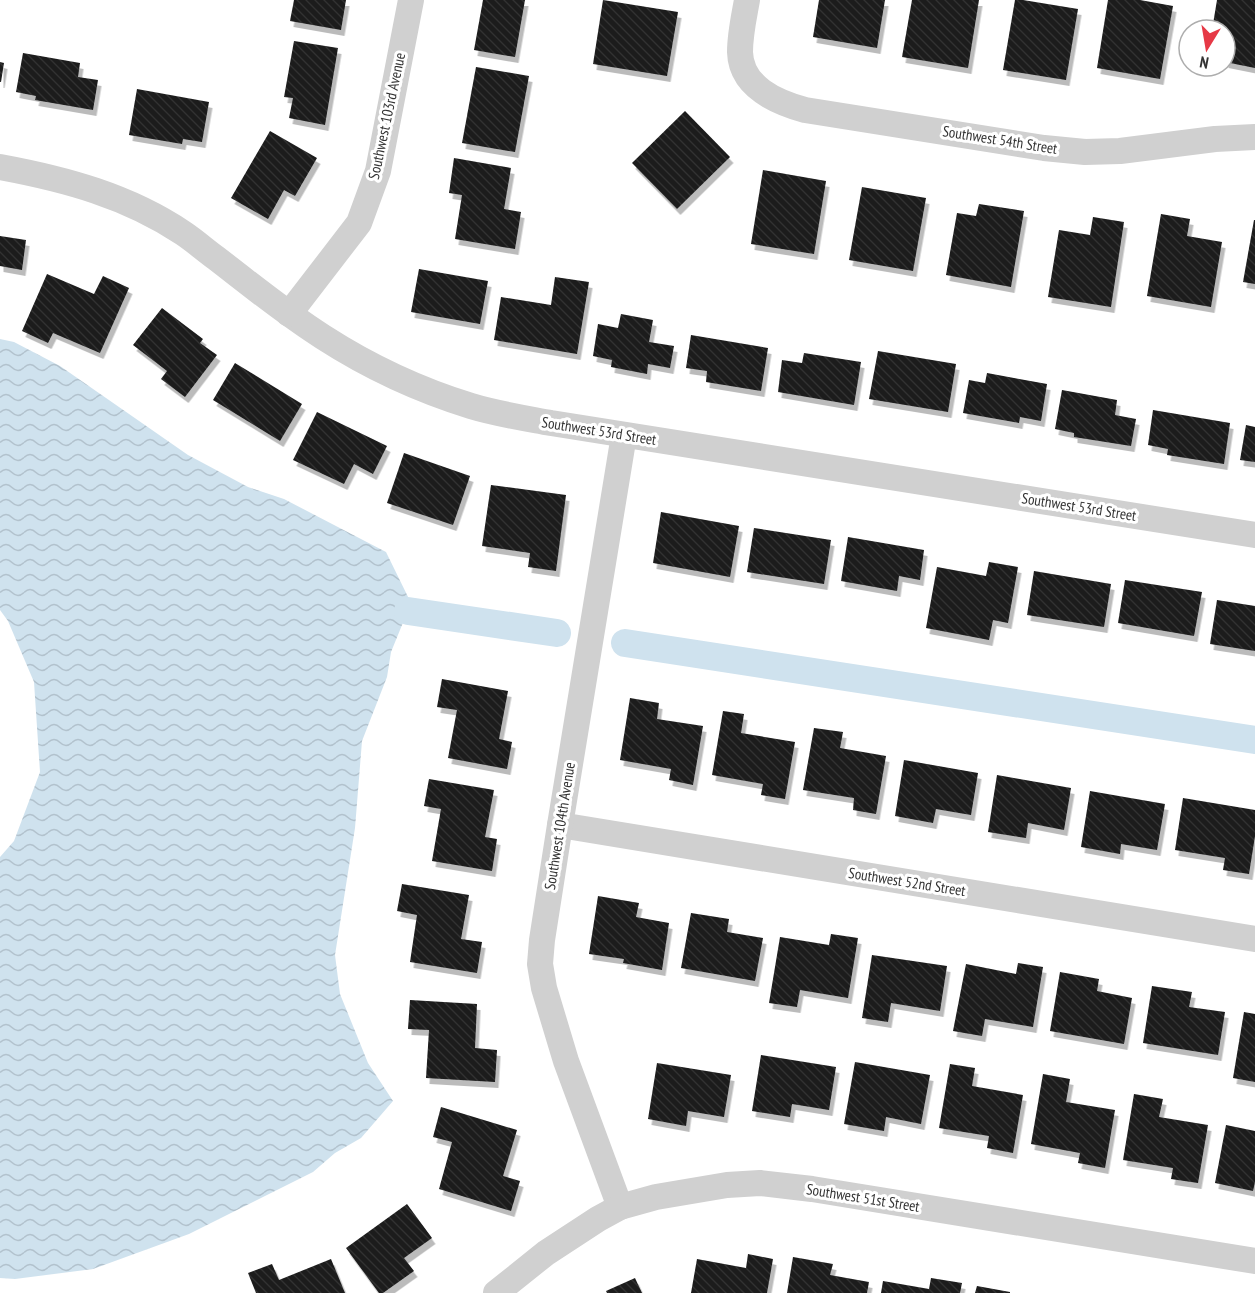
<svg xmlns="http://www.w3.org/2000/svg" width="1255" height="1293" font-family="'PT Sans Narrow',sans-serif">
	<style>
		.water { fill: url(#water-waves) }
		.lines { fill: none; stroke-linecap: round; stroke-linejoin: round }
		.canal { stroke: #cfe2ee; stroke-width: 28 }
		.building { fill: url(#building-back-hatch); filter: url(#shadow) }
		.minor { stroke: #d0d0d0; stroke-width: 26 }
		.labels { text-anchor: middle; stroke-width: 6; stroke-linejoin: round; paint-order: stroke }
		.street-label { font-size: 15px; fill: #333; stroke: #fff }
	</style>
	<defs>
		<pattern id="water-waves" width="16" height="10" patternUnits="userSpaceOnUse" patternTransform="scale(1.5)"><rect width="16" height="10" fill="#cfe2ee"/><path d="M0 5q4-4 8 0t8 0" fill="none" stroke="#b2c2cd"/></pattern>
		<pattern id="building-back-hatch" width="6" height="6" patternUnits="userSpaceOnUse" patternTransform="scale(1.5)"><rect width="6" height="6" fill="#1a1a1a"/><path d="M-1 5l2 2M0 0l6 6M5-1l2 2" fill="none" stroke="#333"/></pattern>
		<filter id="shadow"><feDropShadow dx="3.5" dy="6" stdDeviation="0" flood-color="#0004"/></filter>
	</defs>
	<rect width="100%" height="100%" fill="#fff"/>
	<polygon class="water" points="0,339 14,342 60,366 188,455 248,487 284,499 386,552 411,603 391,652 387,677 362,741 355,828 335,955 340,994 368,1063 393,1101 361,1138 335,1153 313,1172 189,1234 93,1269 15,1279 0,1278 0,857 14,841 40,772 34,682 8,621 0,610"/>
	<g class="lines">
		<g class="canal">
			<polyline points="408,611 557,633"/>
			<polyline points="625,643 1255,740"/>
		</g>
	</g>
	<g class="building">
		<polygon points="294,0 346,0 341,30 290,21"/>
		<polygon points="483,0 525,0 515,57 474,50"/>
		<polygon points="603,0 678,12 667,76 593,64"/>
		<polygon points="819,0 885,0 877,48 813,37"/>
		<polygon points="912,0 979,0 968,68 902,57"/>
		<polygon points="1015,0 1023,0 1078,9 1066,80 1003,70"/>
		<polygon points="1108,0 1140,0 1173,6 1160,79 1097,68"/>
		<polygon points="1217,0 1255,0 1255,68 1225,62 1225,30 1212,30"/>
		<polygon points="294,41 338,48 325,125 289,118 293,98 284,97"/>
		<polygon points="23,53 80,63 78,77 98,80 93,110 35,100 36,96 16,92"/>
		<polygon points="0,62 4,63 1,82 0,82"/>
		<polygon points="476,67 529,76 515,152 462,143"/>
		<polygon points="137,89 209,102 202,142 183,139 182,144 129,135"/>
		<polygon points="685,111 730,157 677,209 632,163"/>
		<polygon points="270,131 317,158 295,196 284,190 268,219 231,198"/>
		<polygon points="454,158 511,168 504,209 521,212 515,249 455,239 462,195 449,193"/>
		<polygon points="763,170 826,181 814,254 751,244"/>
		<polygon points="862,187 926,198 913,271 849,260"/>
		<polygon points="979,204 1024,211 1011,287 946,275 957,213 976,216"/>
		<polygon points="1161,214 1190,219 1187,236 1222,242 1211,307 1147,296"/>
		<polygon points="1093,217 1124,222 1111,307 1048,297 1059,230 1090,235"/>
		<polygon points="1254,220 1255,220 1255,284 1243,282"/>
		<polygon points="0,236 26,240 22,270 0,266"/>
		<polygon points="419,269 488,281 480,324 411,312"/>
		<polygon points="47,274 94,294 103,276 129,288 100,353 53,333 48,343 22,331"/>
		<polygon points="555,277 589,282 577,354 494,340 501,297 551,305"/>
		<polygon points="162,308 203,339 200,343 217,355 185,397 161,379 167,371 133,345"/>
		<polygon points="621,314 653,320 649,342 674,346 670,368 648,364 647,374 611,367 612,360 593,356 598,324 618,328"/>
		<polygon points="691,335 768,348 761,391 706,382 707,371 686,368"/>
		<polygon points="878,351 956,364 948,412 869,399"/>
		<polygon points="804,353 861,362 854,405 778,392 782,360 802,363"/>
		<polygon points="235,363 302,404 280,441 213,400"/>
		<polygon points="987,373 1047,384 1041,421 1020,417 1019,423 963,413 969,380 985,383"/>
		<polygon points="1062,390 1117,400 1115,415 1136,419 1131,446 1074,437 1074,433 1055,429"/>
		<polygon points="1153,410 1230,423 1224,464 1167,455 1168,449 1148,445"/>
		<polygon points="317,412 387,446 373,474 354,464 344,484 293,460"/>
		<polygon points="1246,425 1255,427 1255,462 1240,460"/>
		<polygon points="404,453 470,476 453,525 387,503"/>
		<polygon points="491,485 566,495 556,571 528,567 530,553 482,546"/>
		<polygon points="661,512 739,526 730,577 653,563"/>
		<polygon points="754,528 831,540 824,584 747,572"/>
		<polygon points="848,537 924,550 920,580 899,576 897,591 841,581"/>
		<polygon points="989,562 1018,567 1008,623 993,620 989,640 926,628 937,567 986,576"/>
		<polygon points="1034,571 1111,584 1104,627 1027,615"/>
		<polygon points="1125,580 1202,592 1194,636 1118,623"/>
		<polygon points="1217,600 1255,606 1255,651 1210,644"/>
		<polygon points="442,679 508,691 499,739 512,742 507,769 448,758 457,710 437,707"/>
		<polygon points="630,698 659,703 657,719 703,726 693,785 669,780 671,769 620,760"/>
		<polygon points="723,711 744,714 741,733 795,742 785,799 761,795 763,784 712,775"/>
		<polygon points="814,728 843,732 840,748 886,756 876,814 853,810 854,798 803,790"/>
		<polygon points="904,760 978,773 971,815 936,809 933,823 895,816"/>
		<polygon points="997,775 1071,788 1064,830 1028,823 1026,838 988,832"/>
		<polygon points="429,779 494,790 485,837 497,839 492,871 432,861 441,809 424,806"/>
		<polygon points="1090,791 1165,804 1157,850 1121,844 1120,854 1081,847"/>
		<polygon points="1183,798 1255,810 1255,836 1249,874 1223,870 1225,858 1175,850"/>
		<polygon points="402,884 469,895 461,939 482,942 477,973 410,962 417,915 397,911"/>
		<polygon points="598,896 639,903 636,917 669,923 662,970 623,963 624,959 589,954"/>
		<polygon points="691,913 729,919 727,932 763,938 755,981 681,968"/>
		<polygon points="831,934 858,938 848,998 800,990 797,1007 769,1003 780,937 829,945"/>
		<polygon points="872,955 947,966 940,1011 891,1003 888,1022 862,1018"/>
		<polygon points="1018,963 1043,967 1033,1027 985,1019 982,1036 953,1031 966,964 1016,974"/>
		<polygon points="1060,972 1099,979 1097,991 1132,998 1124,1044 1050,1031"/>
		<polygon points="1152,986 1192,992 1189,1007 1225,1012 1218,1055 1143,1043"/>
		<polygon points="410,1000 477,1004 475,1048 497,1050 495,1082 426,1078 429,1030 408,1029"/>
		<polygon points="1244,1012 1255,1014 1255,1082 1233,1078"/>
		<polygon points="761,1055 836,1067 829,1110 792,1104 790,1117 752,1111"/>
		<polygon points="855,1062 930,1075 921,1124 886,1117 884,1131 844,1124"/>
		<polygon points="657,1063 731,1075 724,1117 688,1111 686,1126 648,1119"/>
		<polygon points="950,1064 975,1068 972,1086 1023,1095 1013,1153 987,1148 989,1136 939,1128"/>
		<polygon points="1043,1074 1070,1079 1066,1102 1115,1110 1105,1168 1078,1163 1080,1153 1031,1144"/>
		<polygon points="1134,1094 1163,1099 1159,1117 1208,1125 1198,1183 1171,1179 1173,1168 1123,1160"/>
		<polygon points="441,1107 517,1130 503,1176 520,1181 511,1211 439,1189 452,1142 433,1137"/>
		<polygon points="1226,1125 1255,1131 1255,1182 1253,1191 1215,1183"/>
		<polygon points="407,1204 432,1238 404,1258 414,1271 383,1293 379,1293 346,1248"/>
		<polygon points="748,1254 773,1259 767,1293 691,1293 697,1259 746,1268"/>
		<polygon points="793,1257 833,1264 830,1275 869,1282 867,1293 787,1293"/>
		<polygon points="331,1259 345,1293 256,1293 248,1273 272,1264 279,1280"/>
		<polygon points="635,1278 642,1293 607,1293 606,1291"/>
		<polygon points="931,1278 962,1283 960,1293 881,1293 883,1281 929,1289"/>
		<polygon points="977,1286 1010,1292 1010,1293 975,1293"/>
	</g>
	<g class="lines">
		<g class="minor">
			<path d="M747 0C744 17 740 34 740 52 741 87 776 102 805 110L1044 148 1085 152 1120 151 1215 139 1255 137"/>
			<path d="M0 167C65 179 128 196 183 233 195 241 205 250 216 258 251 285 285 313 323 337 368 366 419 390 471 406 497 414 524 418 551 423L1255 535"/>
			<polyline points="289,314 359,223 378,171 411,0"/>
			<polyline points="560,825 1255,939"/>
			<polyline points="620,1207 566,1061 544,988 540,964 542,940 560,825 624,435"/>
			<polyline points="496,1293 546,1253 598,1219 620,1207 656,1197 727,1185 760,1183 812,1189 1255,1261"/>
		</g>
	</g>
	<g class="labels">
		<g class="street-label">
			<text transform="translate(387 116) rotate(-78)" y="5">Southwest 103rd Avenue</text>
			<text transform="translate(1000 140) rotate(9)" y="5">Southwest 54th Street</text>
			<text transform="translate(599 431) rotate(9)" y="5">Southwest 53rd Street</text>
			<text transform="translate(1079 507) rotate(9)" y="5">Southwest 53rd Street</text>
			<text transform="translate(560 826) rotate(-81)" y="5">Southwest 104th Avenue</text>
			<text transform="translate(907 882) rotate(9)" y="5">Southwest 52nd Street</text>
			<text transform="translate(863 1198) rotate(9)" y="5">Southwest 51st Street</text>
		</g>
	</g>
	<g transform="translate(1207 48) rotate(191)"><circle r="28" fill="#ffffff" stroke="#adadad" stroke-width="1.5"/>
	<path d="M0-4.5L10 22L0 15L-10 22Z" fill="#e63946"/>
	<text y="-9" font-size="16" font-weight="bold" text-anchor="middle" fill="#333333">N</text>
	</g>
</svg>
